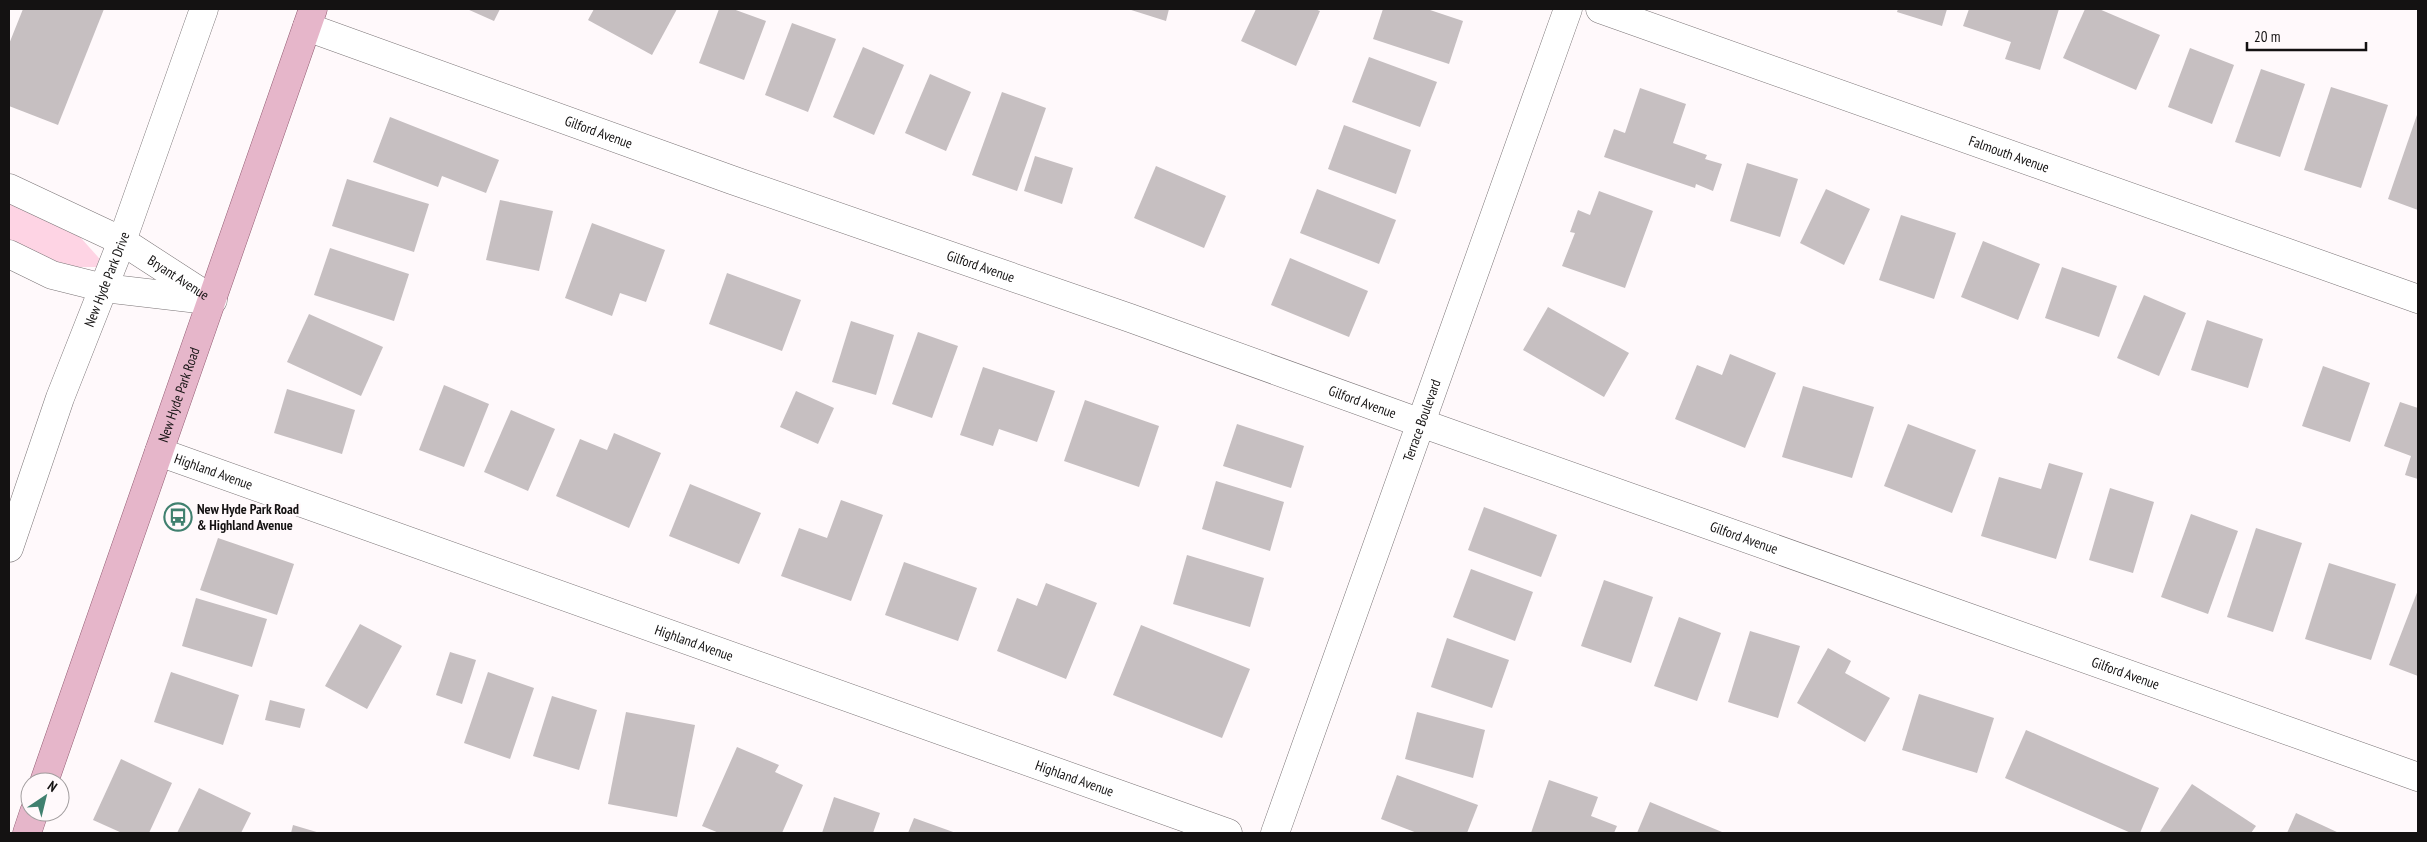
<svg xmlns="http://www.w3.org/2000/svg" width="2427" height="842" font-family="'PT Sans Narrow',sans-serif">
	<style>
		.green { fill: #fed4e4 }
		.building { fill: #c6bfc1 }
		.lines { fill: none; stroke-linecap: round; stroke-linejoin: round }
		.minor-casing { stroke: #7a7476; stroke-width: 29 }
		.major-casing { stroke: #925d73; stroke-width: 29 }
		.minor { stroke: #fff; stroke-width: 28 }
		.major { stroke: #e6b6ca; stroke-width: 28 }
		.labels { text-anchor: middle; stroke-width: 4.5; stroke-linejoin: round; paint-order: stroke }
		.street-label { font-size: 14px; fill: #141212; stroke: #fff9fb }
		.poi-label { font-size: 14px; font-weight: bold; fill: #141212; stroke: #fff9fb; text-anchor: start }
	</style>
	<rect width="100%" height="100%" fill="#fff9fb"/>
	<polygon class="green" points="9,195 63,218 107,267 50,267 9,247"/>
	<g class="building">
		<polygon points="23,9 104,9 58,125 9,106 9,44"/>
		<polygon points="467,9 500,9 494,21"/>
		<polygon points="594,9 677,9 652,55 588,20"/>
		<polygon points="719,9 733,9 766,21 744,80 699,63"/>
		<polygon points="1128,9 1169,9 1166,21"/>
		<polygon points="1256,9 1315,9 1320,11 1296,66 1241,41"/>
		<polygon points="1383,9 1427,9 1463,21 1449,64 1373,39"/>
		<polygon points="1898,9 1947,9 1942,26 1897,12"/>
		<polygon points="1969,9 2059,9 2040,70 2005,59 2011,42 1963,26"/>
		<polygon points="2085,9 2099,9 2160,35 2136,90 2063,58"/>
		<polygon points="792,23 836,39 808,112 765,95"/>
		<polygon points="863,47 904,65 874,135 833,117"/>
		<polygon points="2190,48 2234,65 2212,124 2168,107"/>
		<polygon points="1369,57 1437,82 1420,127 1352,102"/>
		<polygon points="2261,69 2305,84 2280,157 2235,142"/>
		<polygon points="930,74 971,92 946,151 905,133"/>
		<polygon points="2331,87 2388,105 2361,188 2304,170"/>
		<polygon points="1640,88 1686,104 1673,143 1707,155 1705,159 1722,164 1713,191 1696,184 1695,188 1604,157 1614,129 1625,133"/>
		<polygon points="1002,92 1046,108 1017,191 972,175"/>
		<polygon points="2418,112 2418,210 2388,199"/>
		<polygon points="390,117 499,160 486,193 442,176 438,187 373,162"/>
		<polygon points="1344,125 1411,150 1396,194 1328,169"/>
		<polygon points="1035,156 1073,168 1062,204 1024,191"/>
		<polygon points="1747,163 1798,179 1780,237 1730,221"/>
		<polygon points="1156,166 1226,196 1204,248 1134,218"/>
		<polygon points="347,179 429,204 414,252 332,226"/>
		<polygon points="1317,189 1396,220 1379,264 1300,233"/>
		<polygon points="1826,189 1870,209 1844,265 1800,243"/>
		<polygon points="1599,191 1653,211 1625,288 1562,266 1575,233 1570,232 1578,210 1590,215"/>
		<polygon points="500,200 553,211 539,271 486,260"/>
		<polygon points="1901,215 1956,233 1934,299 1879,280"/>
		<polygon points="592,223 665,250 646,302 620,293 612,316 565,298"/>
		<polygon points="1983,241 2040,264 2018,320 1961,297"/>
		<polygon points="330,248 409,274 394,321 314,295"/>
		<polygon points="1290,258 1368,291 1349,337 1271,305"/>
		<polygon points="2062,267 2117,286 2099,337 2045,318"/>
		<polygon points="727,273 801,300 782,351 709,324"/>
		<polygon points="2144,295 2186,313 2159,376 2117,358"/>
		<polygon points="1548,307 1629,353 1604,397 1523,350"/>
		<polygon points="309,314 383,347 361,396 287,362"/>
		<polygon points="2207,320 2263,339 2248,388 2191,370"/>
		<polygon points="851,321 894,335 876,395 832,382"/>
		<polygon points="918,332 958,346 932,418 892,404"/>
		<polygon points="1730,354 1776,373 1745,448 1675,419 1697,365 1722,375"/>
		<polygon points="2323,366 2370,383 2350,442 2302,426"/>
		<polygon points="983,367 1055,391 1037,442 999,429 993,446 960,435"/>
		<polygon points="444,385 489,404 464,467 419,450"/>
		<polygon points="1803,386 1874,407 1852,478 1782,457"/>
		<polygon points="287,389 355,410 342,454 274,433"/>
		<polygon points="796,391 834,408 818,444 780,427"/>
		<polygon points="1085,400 1159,426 1139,487 1064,461"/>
		<polygon points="2400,402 2418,408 2418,479 2405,475 2411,456 2384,446"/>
		<polygon points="511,410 555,429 528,491 484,472"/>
		<polygon points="1237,424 1304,446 1291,488 1223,466"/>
		<polygon points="1908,424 1976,450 1952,513 1884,486"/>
		<polygon points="614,433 661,453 629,528 556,496 580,439 607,450"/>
		<polygon points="2049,463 2083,473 2056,559 1981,536 1999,477 2041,489"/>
		<polygon points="1216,481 1284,502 1270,551 1202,529"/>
		<polygon points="690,484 761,513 739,564 669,536"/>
		<polygon points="2110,488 2154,502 2133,573 2089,560"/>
		<polygon points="841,500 883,515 851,601 781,576 799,528 827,538"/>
		<polygon points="1484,507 1557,535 1541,577 1468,550"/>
		<polygon points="2191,514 2238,531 2208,614 2161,597"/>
		<polygon points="2256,528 2302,543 2273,632 2227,617"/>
		<polygon points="218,538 294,564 277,615 200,590"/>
		<polygon points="1187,555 1264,578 1250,627 1173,604"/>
		<polygon points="904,562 977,588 958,641 885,615"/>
		<polygon points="2329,563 2396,584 2371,660 2305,639"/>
		<polygon points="1471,569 1533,592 1515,641 1453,617"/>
		<polygon points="1604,580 1653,597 1631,663 1581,646"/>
		<polygon points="1046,583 1097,603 1066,679 997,651 1017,598 1037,606"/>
		<polygon points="2418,590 2418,676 2389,665"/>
		<polygon points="196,598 267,619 252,667 182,646"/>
		<polygon points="1679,617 1721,633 1697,701 1654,686"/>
		<polygon points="360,624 402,646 367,709 325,686"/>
		<polygon points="1141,625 1250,669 1222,738 1113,695"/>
		<polygon points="1750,631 1800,646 1778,718 1728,702"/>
		<polygon points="1447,638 1509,660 1492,708 1431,687"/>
		<polygon points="1828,648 1851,661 1845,673 1890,698 1865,742 1797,703"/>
		<polygon points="450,652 476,660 462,704 436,695"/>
		<polygon points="171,672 239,695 223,745 154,722"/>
		<polygon points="488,672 534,688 510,759 464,743"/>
		<polygon points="1919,694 1994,718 1977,773 1902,750"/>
		<polygon points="552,696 597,710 579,770 533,756"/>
		<polygon points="270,700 305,709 300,728 265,720"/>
		<polygon points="626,712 695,725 677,817 608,804"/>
		<polygon points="1417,712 1485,730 1473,778 1405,759"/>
		<polygon points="2026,730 2159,788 2140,833 2131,833 2005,778"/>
		<polygon points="737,747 779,765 775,772 803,785 782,833 719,833 702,826"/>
		<polygon points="121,759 172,783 149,833 122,833 93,820"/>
		<polygon points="1397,775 1478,805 1467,833 1417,833 1381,819"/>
		<polygon points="1549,780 1598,797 1591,816 1617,826 1614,833 1531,833"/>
		<polygon points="2192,784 2256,826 2251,833 2159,833"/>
		<polygon points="199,788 251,813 241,833 177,833"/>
		<polygon points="834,797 880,813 873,833 822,833"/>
		<polygon points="1650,802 1722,832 1722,833 1637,833"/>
		<polygon points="2296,813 2339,833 2287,833"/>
		<polygon points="914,818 956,833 908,833"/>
		<polygon points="293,825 320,833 291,833"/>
	</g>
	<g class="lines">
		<g class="minor-casing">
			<g id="minor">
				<path id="s1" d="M1600 9 2418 299"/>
				<path id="s2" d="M307 27 732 180 1130 318 1421 423 2418 777"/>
				<path id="s3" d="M9 188 122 241 213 300"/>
				<polyline points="9,254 52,275 104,288 207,300"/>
				<path id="s4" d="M159 452 1228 833"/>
				<path id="s5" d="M9 548 60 398 122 241 204 9"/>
				<path id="s6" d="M1275 833 1568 9"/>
			</g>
		</g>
		<g class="major-casing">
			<g id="major">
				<path id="s7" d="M44 782 313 9"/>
				<polyline points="27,833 34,812"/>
			</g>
		</g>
		<use href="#minor" class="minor"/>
		<use href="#major" class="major"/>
	</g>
	<defs>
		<g id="bus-ring" transform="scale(1.4375)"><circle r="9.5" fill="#fff9fb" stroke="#40806f" stroke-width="1.5"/><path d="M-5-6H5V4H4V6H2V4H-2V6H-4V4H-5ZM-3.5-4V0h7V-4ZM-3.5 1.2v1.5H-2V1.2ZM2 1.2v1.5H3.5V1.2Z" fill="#40806f"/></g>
	</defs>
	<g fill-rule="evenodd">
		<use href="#bus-ring" x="178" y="517"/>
	</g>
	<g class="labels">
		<g class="street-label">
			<text dy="5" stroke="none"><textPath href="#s2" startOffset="310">Gilford Avenue</textPath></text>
			<text dy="5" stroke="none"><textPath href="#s1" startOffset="434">Falmouth Avenue</textPath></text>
			<text dy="5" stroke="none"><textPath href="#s2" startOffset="715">Gilford Avenue</textPath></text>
			<text dy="5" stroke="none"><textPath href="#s3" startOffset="192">Bryant Avenue</textPath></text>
			<text dy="5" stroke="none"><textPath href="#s5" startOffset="286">New Hyde Park Drive</textPath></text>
			<text dy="5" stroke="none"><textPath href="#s7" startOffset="410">New Hyde Park Road</textPath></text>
			<text dy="5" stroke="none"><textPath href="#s2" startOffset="1120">Gilford Avenue</textPath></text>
			<text dy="5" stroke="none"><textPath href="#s6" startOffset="438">Terrace Boulevard</textPath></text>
			<text dy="5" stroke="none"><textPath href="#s4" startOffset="58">Highland Avenue</textPath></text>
			<text dy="5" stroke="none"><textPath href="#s2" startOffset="1525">Gilford Avenue</textPath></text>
			<text dy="5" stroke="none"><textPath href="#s4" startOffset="568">Highland Avenue</textPath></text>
			<text dy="5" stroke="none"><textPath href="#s2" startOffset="1930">Gilford Avenue</textPath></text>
			<text dy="5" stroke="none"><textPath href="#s4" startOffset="972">Highland Avenue</textPath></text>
		</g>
		<g class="poi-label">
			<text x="197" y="514">New Hyde Park Road<tspan x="197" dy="16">&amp; Highland Avenue</tspan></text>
		</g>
	</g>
	<rect width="2427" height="842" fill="none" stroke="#141212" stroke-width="20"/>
	<g transform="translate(45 797) rotate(35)"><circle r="24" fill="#fff9fb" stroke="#a19d9e"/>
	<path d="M0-4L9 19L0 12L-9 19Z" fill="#40806f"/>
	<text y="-8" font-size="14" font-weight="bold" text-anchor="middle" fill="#141212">N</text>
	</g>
	<path d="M2247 42v8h119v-8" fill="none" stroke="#141212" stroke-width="2.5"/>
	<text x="2254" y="42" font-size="15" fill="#141212" stroke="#fff9fb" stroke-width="4" paint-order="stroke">20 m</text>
</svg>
